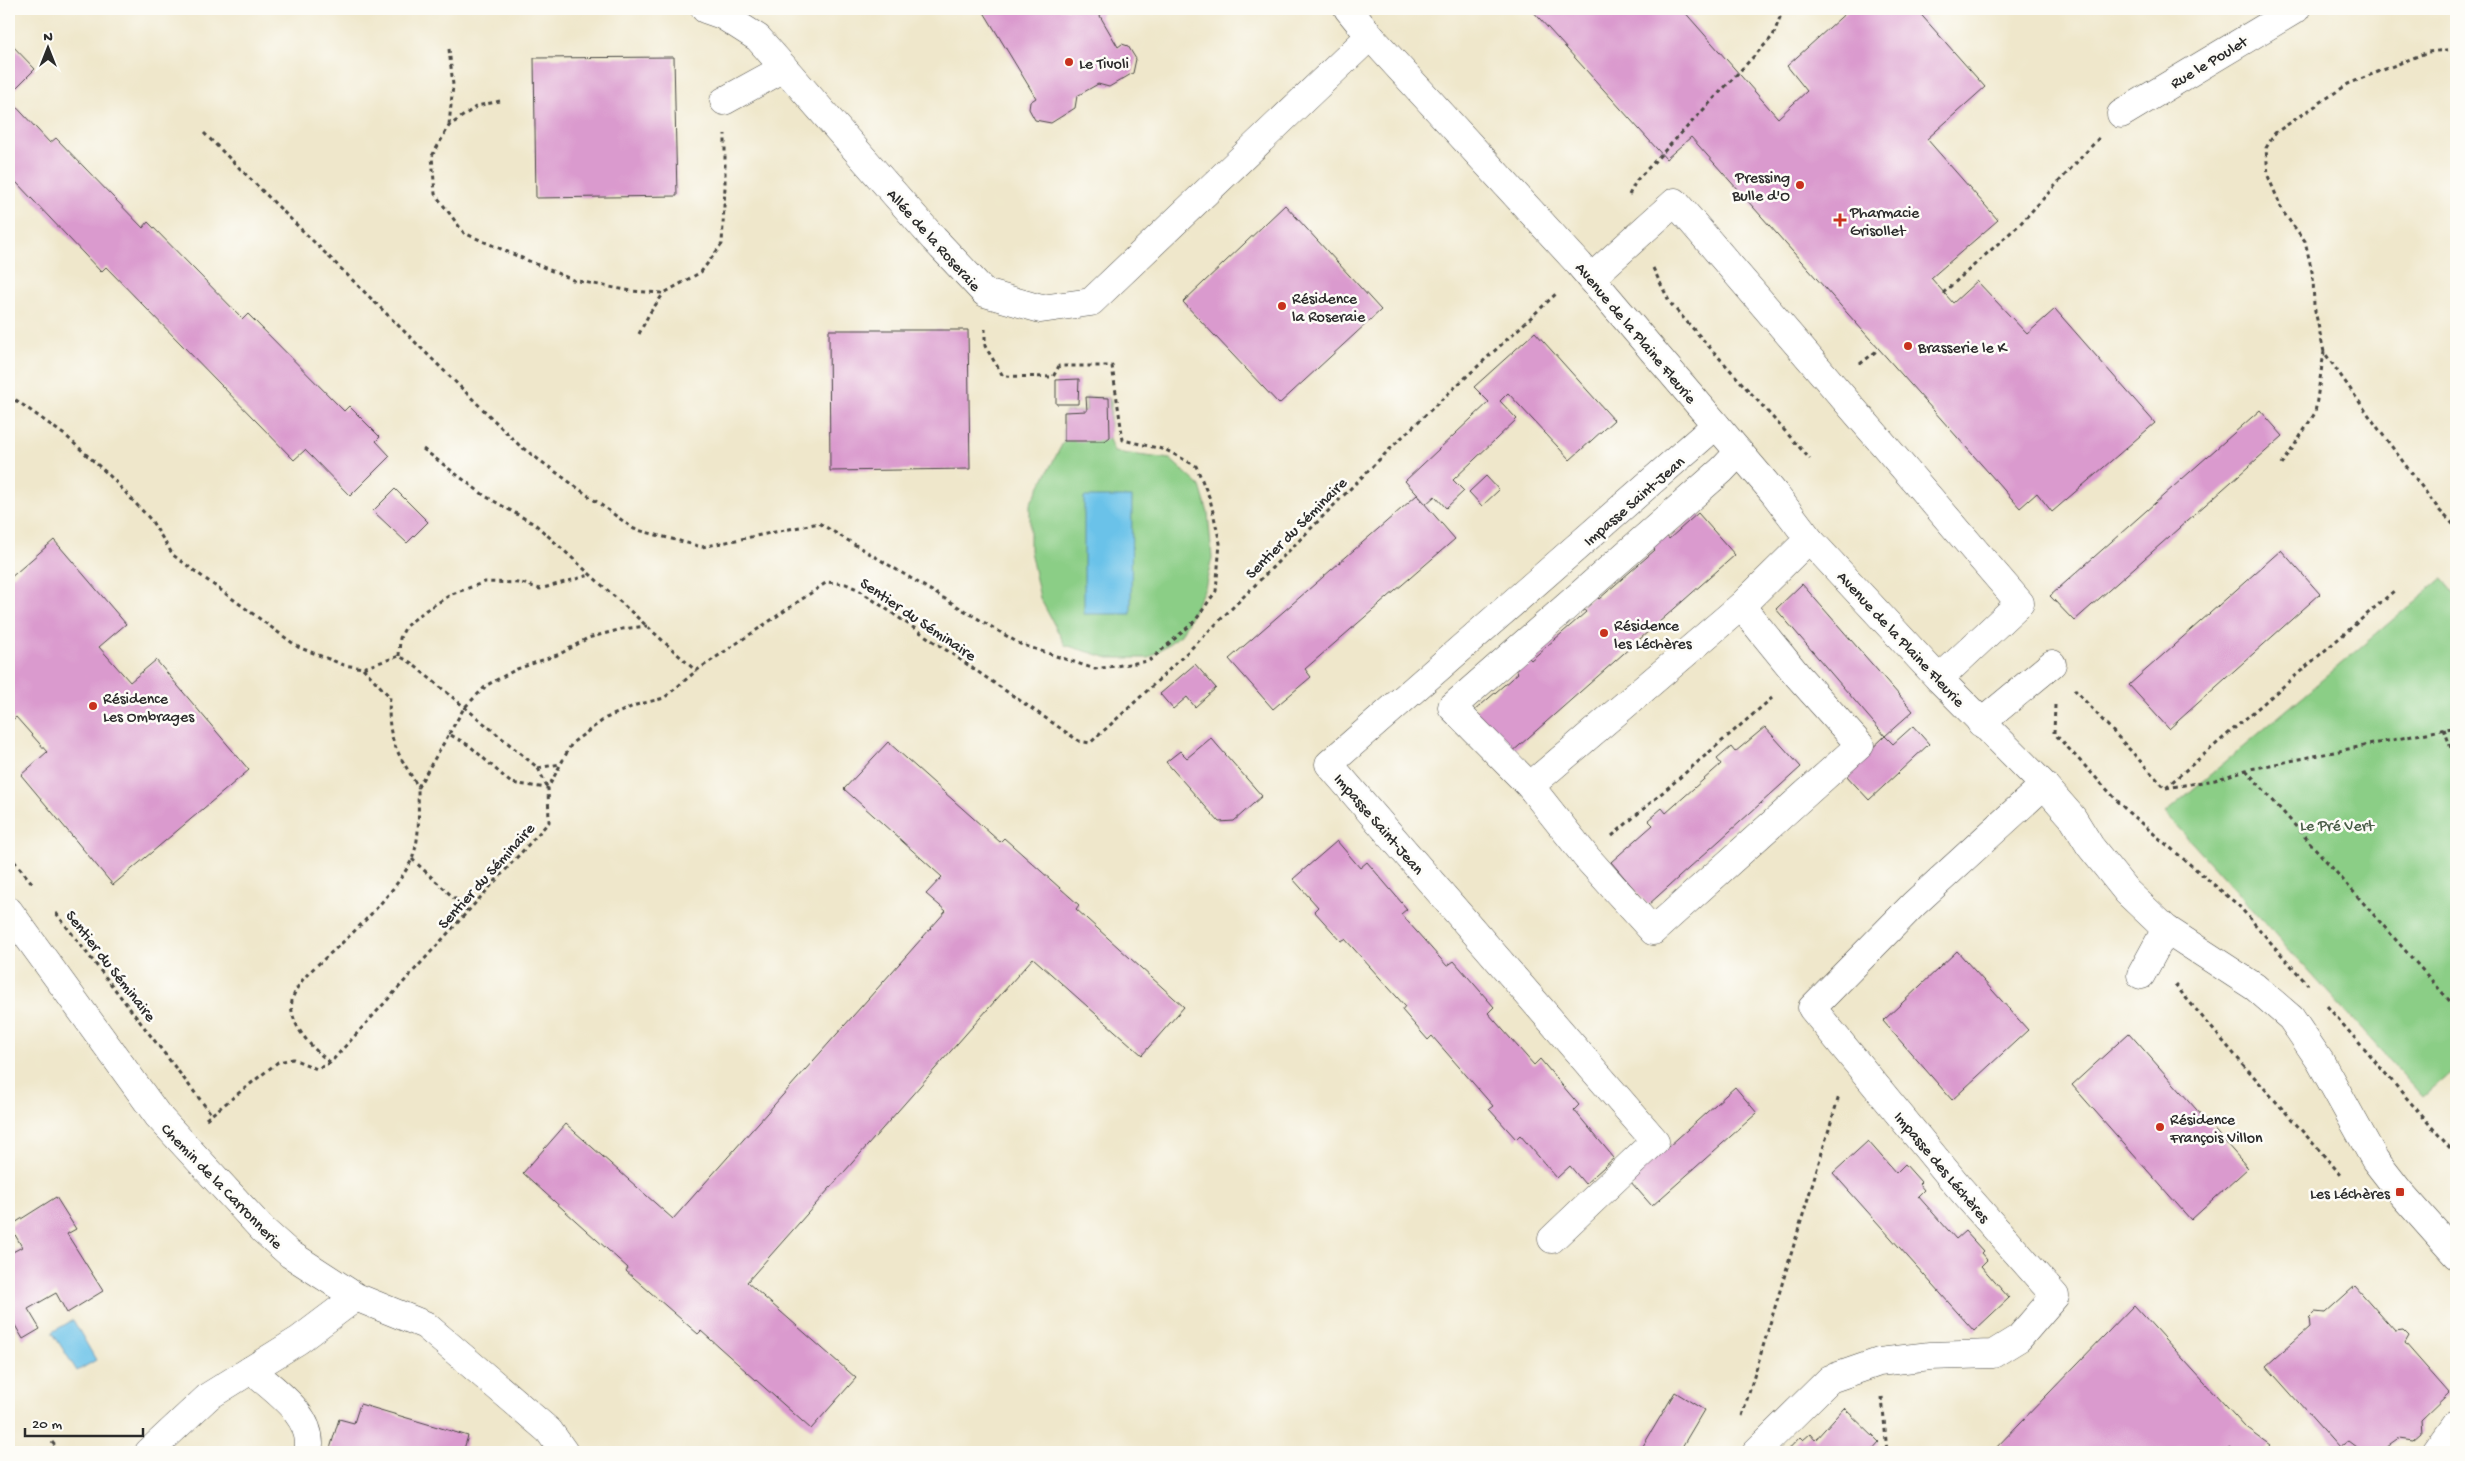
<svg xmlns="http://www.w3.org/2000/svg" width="2465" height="1461" font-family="'Gochi Hand',sans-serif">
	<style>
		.green { fill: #8bce86; stroke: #5b7c58 }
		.water { fill: #6bc2e9; stroke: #4b768a }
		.building { fill: #da9ace }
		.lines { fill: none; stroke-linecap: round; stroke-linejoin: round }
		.minor-casing { stroke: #484743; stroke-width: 29 }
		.path { stroke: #484743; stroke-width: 3; stroke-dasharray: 4 4; stroke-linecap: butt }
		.minor { stroke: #fff; stroke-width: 28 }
		.poi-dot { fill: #c8321e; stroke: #fdfcf7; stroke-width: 2 }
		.labels { text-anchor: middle; stroke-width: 5; stroke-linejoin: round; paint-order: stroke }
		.street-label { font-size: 16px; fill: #2b2b2b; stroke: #fdfcf7 }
		.poi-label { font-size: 16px; fill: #2b2b2b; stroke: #fdfcf7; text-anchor: start }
		.park-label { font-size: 16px; fill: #485c46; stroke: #fdfcf7 }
	</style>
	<rect width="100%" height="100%" fill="#fdfcf7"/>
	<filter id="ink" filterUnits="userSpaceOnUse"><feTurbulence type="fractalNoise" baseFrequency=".02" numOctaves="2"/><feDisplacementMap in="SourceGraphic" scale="10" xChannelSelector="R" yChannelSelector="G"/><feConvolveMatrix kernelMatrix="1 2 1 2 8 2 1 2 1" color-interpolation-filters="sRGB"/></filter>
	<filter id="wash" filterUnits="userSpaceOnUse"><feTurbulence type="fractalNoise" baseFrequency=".0096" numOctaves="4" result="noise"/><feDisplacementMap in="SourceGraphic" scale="20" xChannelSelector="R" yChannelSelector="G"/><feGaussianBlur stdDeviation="1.12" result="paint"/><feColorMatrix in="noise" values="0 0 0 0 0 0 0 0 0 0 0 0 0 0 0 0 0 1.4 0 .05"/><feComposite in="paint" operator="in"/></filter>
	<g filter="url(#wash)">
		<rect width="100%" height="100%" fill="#efe7cb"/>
		<g class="green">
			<polygon points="1086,397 1109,398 1111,402 1109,439 1114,452 1170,459 1200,486 1208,513 1212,558 1205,588 1181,635 1149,658 1109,658 1065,645 1040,598 1030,551 1030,504 1064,441 1064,412 1086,411"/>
			<polygon points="2442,578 2456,595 2456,1068 2423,1097 2165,813"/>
		</g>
		<g class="water">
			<polygon points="1084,497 1132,497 1131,614 1084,614"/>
			<polygon points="73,1320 96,1360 77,1371 52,1332"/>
		</g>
		<g id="blocks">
			<g class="building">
				<polygon points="982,9 1103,9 1100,16 1118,47 1122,44 1128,46 1136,59 1133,73 1109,87 1098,84 1077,96 1075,108 1051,123 1035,120 1029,109 1030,102 1036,98"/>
				<polygon points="1531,9 1682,9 1778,118 1807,91 1787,66 1850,9 1916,9 1985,87 1927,139 1998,220 1931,278 1953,303 1977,281 2027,334 2055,309 2155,423 2052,512 2037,493 2020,508 1691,137 1666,159"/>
				<polygon points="9,42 35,69 9,95"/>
				<polygon points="674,57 677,196 536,198 534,58"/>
				<polygon points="9,99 50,143 56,138 143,228 148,222 243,319 248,314 344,411 349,406 380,437 376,441 390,456 350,496 305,450 294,460 106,267 101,272 16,182 12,186 9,183"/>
				<polygon points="1285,205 1381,310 1279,404 1183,302"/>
				<polygon points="829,330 968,330 970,469 830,471"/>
				<polygon points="1535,332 1614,420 1570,460 1508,393 1500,401 1517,419 1453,480 1464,491 1446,508 1435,496 1426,504 1405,481 1489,402 1474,387"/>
				<polygon points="1079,379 1078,404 1056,404 1056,380"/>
				<polygon points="1086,397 1109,398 1110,437 1105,441 1064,441 1064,412 1087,411"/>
				<polygon points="2260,410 2283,436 2074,621 2050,596"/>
				<polygon points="1486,476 1499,490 1482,506 1469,492"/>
				<polygon points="395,489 428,522 407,543 373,511"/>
				<polygon points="1417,495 1455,539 1305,669 1311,677 1273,709 1229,659"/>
				<polygon points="1698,513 1735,555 1511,753 1474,711 1518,673 1513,667 1526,655 1531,660 1586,612 1581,606 1595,595 1599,599 1655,550 1650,545 1664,532 1669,539"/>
				<polygon points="54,540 126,624 99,647 130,682 156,660 249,770 113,885 21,775 47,752 16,717 9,723 9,579"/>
				<polygon points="2281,550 2320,594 2169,729 2129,685"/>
				<polygon points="1802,584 1913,711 1885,736 1776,609"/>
				<polygon points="1195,664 1216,688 1195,707 1187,697 1173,709 1160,694"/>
				<polygon points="1913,726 1929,744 1869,800 1845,774 1885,736 1893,744"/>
				<polygon points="1765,727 1801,767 1648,905 1611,862 1653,825 1648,820 1662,808 1666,813 1721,764 1717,759 1731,747 1735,752"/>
				<polygon points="1211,738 1262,796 1234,821 1219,822 1166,762 1180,751 1187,758"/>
				<polygon points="888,742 1000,842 1004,838 1079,905 1076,909 1184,1007 1142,1055 1033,958 747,1282 856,1378 811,1429 701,1331 698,1334 626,1271 628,1268 523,1173 566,1124 673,1219 946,911 926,894 942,877 844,789"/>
				<polygon points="1337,841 1360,868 1367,862 1407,909 1401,914 1447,966 1454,961 1494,1007 1488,1013 1534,1065 1540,1059 1579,1105 1574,1110 1614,1158 1585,1184 1570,1166 1557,1178 1520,1135 1516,1139 1489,1109 1493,1106 1432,1036 1428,1040 1402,1010 1405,1006 1345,939 1341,941 1314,911 1318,907 1293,879"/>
				<polygon points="1957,951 2028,1030 1952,1100 1883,1021"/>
				<polygon points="2129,1033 2248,1168 2191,1220 2072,1085"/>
				<polygon points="1735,1087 1757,1113 1652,1206 1630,1181"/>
				<polygon points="1868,1141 1896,1173 1905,1164 1921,1182 1919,1184 1924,1190 1918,1196 1956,1239 1965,1231 1983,1251 1981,1253 1987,1260 1981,1266 2009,1298 1974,1331 1833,1173"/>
				<polygon points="56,1197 76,1229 67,1234 103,1291 67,1313 56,1293 28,1309 40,1329 23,1339 9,1315 9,1254 22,1247 10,1226"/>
				<polygon points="2355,1286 2395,1331 2403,1330 2409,1336 2405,1343 2449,1393 2421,1420 2422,1433 2414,1440 2400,1438 2380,1452 2365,1452 2349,1440 2339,1448 2266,1366 2310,1327 2309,1318 2315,1312 2325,1313"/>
				<polygon points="2134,1305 2245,1427 2270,1445 2264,1452 2237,1452 2230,1447 2227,1452 1992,1452"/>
				<polygon points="1675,1392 1704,1410 1679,1452 1643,1452 1640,1451"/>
				<polygon points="360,1404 468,1436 463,1452 329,1452 339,1419 354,1423"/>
				<polygon points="1844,1408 1879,1442 1870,1452 1786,1452 1800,1437 1803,1440 1810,1434 1815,1440"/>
			</g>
		</g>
	</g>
	<g filter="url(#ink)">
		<use href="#blocks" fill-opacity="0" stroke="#484743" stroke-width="1"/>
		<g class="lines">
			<g class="minor-casing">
				<g id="minor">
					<polyline points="705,9 722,15 758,38 934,239 985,293 1041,309 1091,302 1370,36"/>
					<polyline points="1348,9 1370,36 1579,264 1774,493 1809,539 1939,679 2044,785 2072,817 2090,846 2127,892 2166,929 2255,987 2291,1018 2320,1061 2375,1160 2400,1192 2456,1255"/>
					<polyline points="724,101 784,68"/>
					<polyline points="2121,114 2296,9"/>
					<polyline points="1591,278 1675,202 2020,603 1939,679"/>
					<polyline points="1739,452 1722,470 1452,707 1530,786 1741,606 1809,539"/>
					<polyline points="1981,723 2052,664"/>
					<polyline points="1530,786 1587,858 1653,931 1860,745 1798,676 1741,606"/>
					<polyline points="9,911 158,1116 263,1230 290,1254 356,1297 425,1325 549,1431 564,1452"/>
					<polyline points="2141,975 2166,929"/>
					<polyline points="1552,1239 1655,1141 1329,764 1716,425"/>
					<path d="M251 1370C274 1390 316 1417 308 1452"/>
					<polyline points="149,1452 209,1396 299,1340 356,1297"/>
					<polyline points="1756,1452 1830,1379 1879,1362 1930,1356 1993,1354 2019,1338 2055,1296 1958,1186 1812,1008 1914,904 2044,785"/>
					<polyline points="2436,1452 2456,1424"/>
				</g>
			</g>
			<g class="path">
				<polyline points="449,49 453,85 449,125"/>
				<polyline points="2456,49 2428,52 2348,84 2275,133 2266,148 2268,176 2283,212 2305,241 2313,276 2314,306 2324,352 2380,431 2440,511 2456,527"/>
				<polyline points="500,101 477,106 449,126 432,156 435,194 464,233 573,280 631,291 664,293 701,272 722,244 725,187 725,134"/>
				<polyline points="204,133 520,446 634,529 702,547 819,523 1020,644 1095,669 1149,661 1195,621 1216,591 1220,543 1210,499 1196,466 1166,450 1123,440 1112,366 1059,366 1053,377 1003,376 985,346 985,329"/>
				<polyline points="1629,195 1636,181 1773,36 1783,9"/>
				<polyline points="1653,268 1670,303 1810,459"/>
				<polyline points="1943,293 2020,224 2099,138"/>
				<polyline points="639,334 649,314 664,293"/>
				<polyline points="1860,364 1879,349"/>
				<polyline points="9,395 66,436 110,476 151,520 173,555 298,647 344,665 363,668 399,656 410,662 538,768 547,787"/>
				<polyline points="9,407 16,401"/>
				<polyline points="423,449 485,496 536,525 696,671"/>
				<polyline points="2282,465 2315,413 2324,352"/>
				<polyline points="399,656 400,638 406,626 426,610 452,594 485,582 522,583 540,589 590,575"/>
				<path d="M363 668 390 697C386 740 397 751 418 787L449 734 470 746 511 783 547 788"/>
				<polyline points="2074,689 2165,788 2394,591"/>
				<polyline points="2055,705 2054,733 2128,812 2238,905 2308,985"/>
				<polyline points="2444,729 2456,762"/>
				<polyline points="449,734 464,708 487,685 517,669 560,654 588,638 622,629 647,626"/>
				<polyline points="538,768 560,764"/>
				<polyline points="2246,770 2456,1008"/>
				<polyline points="2166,788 2215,780 2246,770 2456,727"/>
				<polyline points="1612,836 1772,698"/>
				<polyline points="9,855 32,883"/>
				<polyline points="412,859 469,912"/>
				<polyline points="56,913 212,1115"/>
				<polyline points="2175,985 2240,1061 2342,1176"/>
				<polyline points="2327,1006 2456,1155"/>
				<path d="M330 1062C312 1049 285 1021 293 997 300 977 318 965 333 951 358 929 398 889 412 859 421 837 418 810 418 787"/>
				<path d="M206 1119 278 1062 293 1059 317 1069 330 1063 549 822 548 788 572 743 606 718 636 705 664 698 696 671 827 582 846 584 857 589 1079 741 1090 743C1196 649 1292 546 1392 447 1446 394 1503 344 1558 292"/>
				<polyline points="1882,1397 1887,1452"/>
				<polyline points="1742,1416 1839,1096"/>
				<polyline points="52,1442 60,1452"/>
			</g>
			<use href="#minor" class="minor"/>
		</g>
	</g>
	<g class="poi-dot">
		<circle cx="1069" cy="62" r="5"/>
		<circle cx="1800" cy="185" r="5"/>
		<path d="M1837.5 212.5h5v5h5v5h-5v5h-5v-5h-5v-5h5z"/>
		<circle cx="1282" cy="306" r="5"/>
		<circle cx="1908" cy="346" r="5"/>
		<circle cx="1604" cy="633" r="5"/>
		<circle cx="93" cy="706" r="5"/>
		<circle cx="2160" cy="1127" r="5"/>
		<rect x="2395" y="1187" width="10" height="10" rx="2.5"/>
	</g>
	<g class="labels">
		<g class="street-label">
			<text transform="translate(2208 61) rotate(-31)" y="6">Rue le Poulet</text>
			<text transform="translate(935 239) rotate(48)" y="6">Allée de la Roseraie</text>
			<text transform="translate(1637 332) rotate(50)" y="6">Avenue de la Plaine Fleurie</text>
			<text transform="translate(1633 500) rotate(-41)" y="6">Impasse Saint-Jean</text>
			<text transform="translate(1295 527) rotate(-45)" y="6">Sentier du Séminaire</text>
			<text transform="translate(919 618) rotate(34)" y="6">Sentier du Séminaire</text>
			<text transform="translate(1902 638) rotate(47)" y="6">Avenue de la Plaine Fleurie</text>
			<text transform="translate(1380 823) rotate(49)" y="6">Impasse Saint-Jean</text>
			<text transform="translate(485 875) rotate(-48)" y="6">Sentier du Séminaire</text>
			<text transform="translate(112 965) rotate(52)" y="6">Sentier du Séminaire</text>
			<text transform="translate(1943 1166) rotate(50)" y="6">Impasse des Léchères</text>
			<text transform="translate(223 1185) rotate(46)" y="6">Chemin de la Carronnerie</text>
		</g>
		<g class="poi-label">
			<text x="1079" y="68">Le Tivoli</text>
			<text x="1790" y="182" text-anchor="end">Pressing<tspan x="1790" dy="18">Bulle d'O</tspan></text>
			<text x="1850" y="217">Pharmacie<tspan x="1850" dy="18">Grisollet</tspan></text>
			<text x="1292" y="303">Résidence<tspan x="1292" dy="18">la Roseraie</tspan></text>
			<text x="1918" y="352">Brasserie le K</text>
			<text x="1614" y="630">Résidence<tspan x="1614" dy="18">les Léchères</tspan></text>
			<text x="103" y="703">Résidence<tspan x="103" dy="18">Les Ombrages</tspan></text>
			<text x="2170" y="1124">Résidence<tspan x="2170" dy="18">François Villon</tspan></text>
			<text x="2390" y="1198" text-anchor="end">Les Léchères</text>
		</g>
		<g class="park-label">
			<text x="2337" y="830">Le Pré Vert</text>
		</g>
	</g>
	<rect width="2465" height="1461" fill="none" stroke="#fdfcf7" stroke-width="30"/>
	<g transform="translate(48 48)" stroke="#fdfcf7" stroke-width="4" paint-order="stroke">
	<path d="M0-4L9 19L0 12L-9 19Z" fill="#2b2b2b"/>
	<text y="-8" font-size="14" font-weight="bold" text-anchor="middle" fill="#2b2b2b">N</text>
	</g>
	<path d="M25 1428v8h118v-8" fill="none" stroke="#2b2b2b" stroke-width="2.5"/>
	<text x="32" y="1428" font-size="15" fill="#2b2b2b" stroke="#fdfcf7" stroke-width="4" paint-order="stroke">20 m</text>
</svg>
